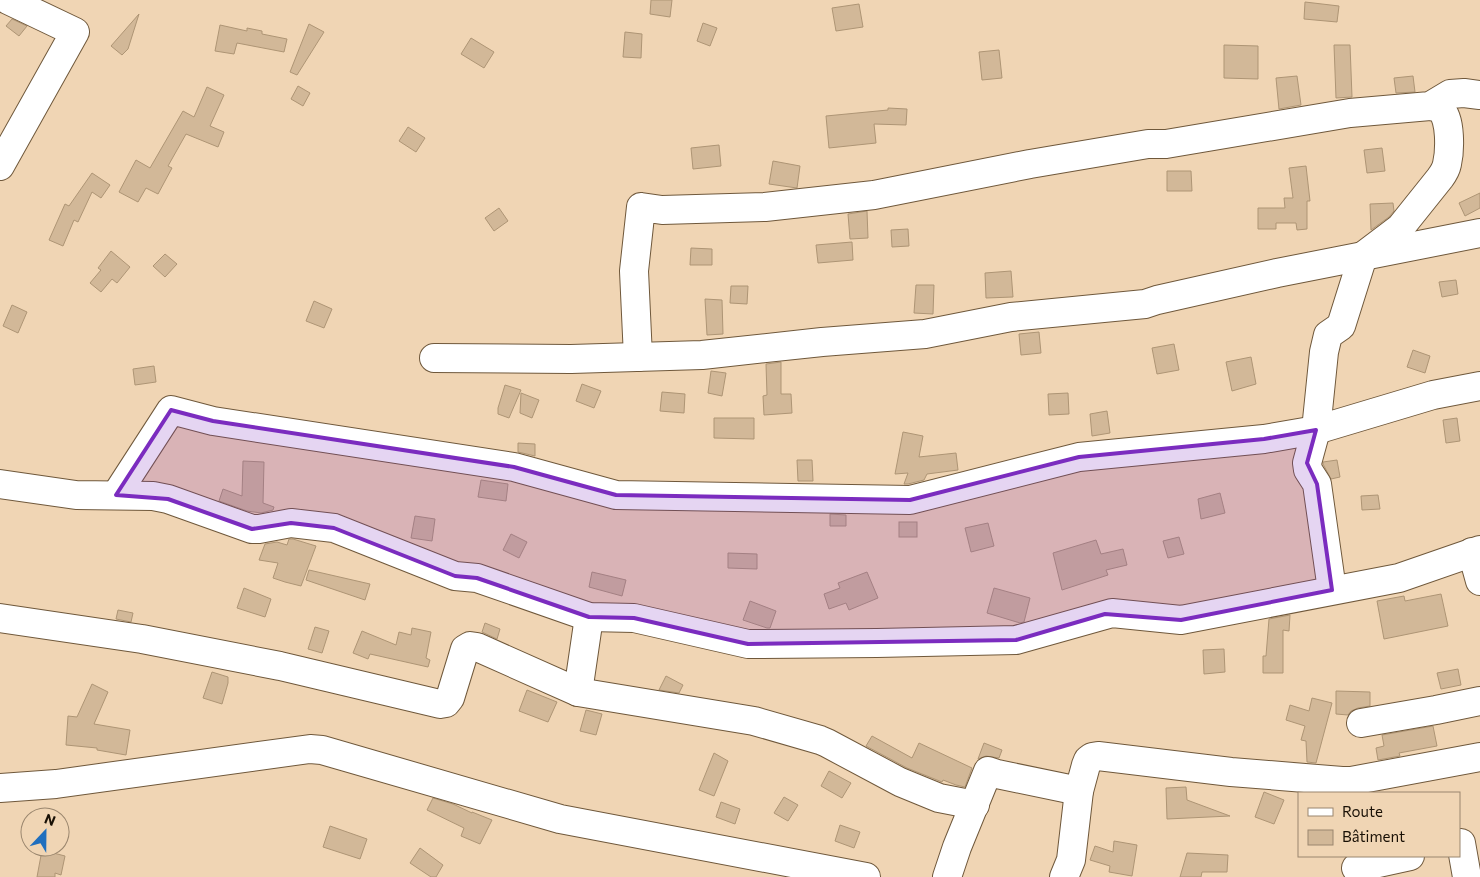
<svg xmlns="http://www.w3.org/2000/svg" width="1480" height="877" font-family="Commissioner,sans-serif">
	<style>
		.building { fill: #d2b898; stroke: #ae9575 }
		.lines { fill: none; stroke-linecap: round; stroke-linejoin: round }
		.minor-casing { stroke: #6f583b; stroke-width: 30 }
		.minor { stroke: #fff; stroke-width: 28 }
		.marked { fill: #7b2cbf; fill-opacity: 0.2; stroke: #7b2cbf; stroke-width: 4; stroke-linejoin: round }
	</style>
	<rect width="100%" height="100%" fill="#f0d5b4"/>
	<g class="building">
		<polygon points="651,0 672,0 670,17 650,14"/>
		<polygon points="1305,2 1339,6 1337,22 1304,19"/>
		<polygon points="859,4 863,27 836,31 832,8"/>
		<polygon points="139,14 128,49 122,55 111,46"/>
		<polygon points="12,19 27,26 19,36 6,26"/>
		<polygon points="703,23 717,28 710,46 697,41"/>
		<polygon points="309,24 324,32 297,75 290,72"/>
		<polygon points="220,25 247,31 247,28 262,31 262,34 287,39 284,52 237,43 234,54 215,51"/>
		<polygon points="625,32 642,34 641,58 623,57"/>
		<polygon points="471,38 494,52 484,68 461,54"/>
		<polygon points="1224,45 1258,46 1258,79 1224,78"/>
		<polygon points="1334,45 1350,45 1352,97 1336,98"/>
		<polygon points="999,50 1002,78 982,80 979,52"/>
		<polygon points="1297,76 1301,105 1279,109 1276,78"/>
		<polygon points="1413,76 1415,92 1396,93 1394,78"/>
		<polygon points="298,86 310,93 303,106 291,99"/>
		<polygon points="207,87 224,95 210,126 224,132 218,147 186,134 168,166 172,168 158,194 146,188 138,202 119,192 136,160 150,168 183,111 194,117"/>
		<polygon points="888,108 907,109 906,125 874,124 876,143 829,148 826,116 888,110"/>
		<polygon points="408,127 425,138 416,152 399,141"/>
		<polygon points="719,145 721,166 693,169 691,148"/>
		<polygon points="1382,148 1385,171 1367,173 1364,150"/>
		<polygon points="773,161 800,166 797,188 769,184"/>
		<polygon points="1306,166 1310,201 1307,201 1307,229 1297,230 1296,223 1276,223 1276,229 1258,229 1258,208 1285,208 1284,198 1293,198 1289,168"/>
		<polygon points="1167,171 1191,171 1192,191 1167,191"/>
		<polygon points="92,173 110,185 101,198 92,192 78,222 74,220 63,246 49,240 65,204 69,206"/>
		<polygon points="1480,193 1480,208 1465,216 1459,203"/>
		<polygon points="1393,203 1394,211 1389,217 1371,230 1370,204"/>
		<polygon points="499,208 508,221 494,231 485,218"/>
		<polygon points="867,211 868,238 850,239 848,214"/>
		<polygon points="908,229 909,246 892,247 891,230"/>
		<polygon points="852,242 853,260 818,263 816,245"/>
		<polygon points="691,248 712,249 712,265 690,265"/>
		<polygon points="111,251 130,267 117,283 112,279 101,292 90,283 101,270 98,268"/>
		<polygon points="165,254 177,264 165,277 153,266"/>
		<polygon points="1011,271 1013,297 986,298 985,273"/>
		<polygon points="1456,280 1458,294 1442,297 1439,282"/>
		<polygon points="916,285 934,285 933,314 914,313"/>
		<polygon points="731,286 748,286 747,304 730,303"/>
		<polygon points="705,299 722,300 723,334 707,335"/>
		<polygon points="314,301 332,309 324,328 306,321"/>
		<polygon points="12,305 27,312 18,333 3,326"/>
		<polygon points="1039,332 1041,353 1021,355 1019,334"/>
		<polygon points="1174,344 1179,370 1157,374 1152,348"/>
		<polygon points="1413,350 1430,356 1425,373 1407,367"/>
		<polygon points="1251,357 1256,384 1232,391 1226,362"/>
		<polygon points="781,362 781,394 791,394 792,413 764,415 763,396 767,395 766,364"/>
		<polygon points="154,366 156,382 135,385 133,369"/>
		<polygon points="711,371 726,373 722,396 708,393"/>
		<polygon points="582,384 601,391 594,408 576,401"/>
		<polygon points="505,385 521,390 509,418 498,414 498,408"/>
		<polygon points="662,392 685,394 684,413 660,411"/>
		<polygon points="521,393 539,400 532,418 520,413"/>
		<polygon points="1068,393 1069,414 1049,415 1048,394"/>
		<polygon points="1107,411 1110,433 1092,436 1090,414"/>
		<polygon points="714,418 754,418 754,439 714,438"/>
		<polygon points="1457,418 1460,441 1446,443 1443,420"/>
		<polygon points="903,432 923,436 919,457 956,453 958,470 927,474 924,480 908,484 904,484 908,473 895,474"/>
		<polygon points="518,443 535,444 535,456 518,452"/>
		<polygon points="797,460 812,460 813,481 798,481"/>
		<polygon points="1337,460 1340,477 1331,479 1323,464 1323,462"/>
		<polygon points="243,461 264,462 263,503 274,507 273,510 261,513 247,511 219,501 223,489 242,496"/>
		<polygon points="481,480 508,484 506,501 478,497"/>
		<polygon points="1220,493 1225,513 1201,519 1198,499"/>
		<polygon points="1378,495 1380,509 1362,510 1361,496"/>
		<polygon points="830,514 846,515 846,526 830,526"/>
		<polygon points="415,516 435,519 432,541 411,538"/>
		<rect x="899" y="522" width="18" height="15"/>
		<polygon points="988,523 994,546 971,552 965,528"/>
		<polygon points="511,534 527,542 519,558 503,550"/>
		<polygon points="1179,537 1184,554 1168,558 1163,541"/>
		<polygon points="289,539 293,539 316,546 301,586 285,582 273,578 278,563 259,560 265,544 277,542 287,545"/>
		<polygon points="1096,540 1101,554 1123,549 1127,565 1106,570 1108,575 1062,590 1053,553"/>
		<polygon points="728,553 757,554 757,569 728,568"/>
		<polygon points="309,570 370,584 365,600 306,580"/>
		<polygon points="592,572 626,580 622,596 589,587"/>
		<polygon points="867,572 878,598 849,610 846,603 829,609 824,594 840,588 838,583"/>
		<polygon points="244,588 271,599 265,617 237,608"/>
		<polygon points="994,588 1030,598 1024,622 1020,623 987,613"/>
		<polygon points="1441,594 1448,626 1384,639 1377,601 1404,596 1405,601"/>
		<polygon points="750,601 776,611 770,628 767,628 743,620"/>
		<polygon points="118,610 133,613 131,622 116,619"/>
		<polygon points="1290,615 1289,631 1283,630 1283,673 1263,673 1263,656 1266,656 1269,619"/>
		<polygon points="485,623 500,629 497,639 482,632"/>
		<polygon points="315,627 329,631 322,653 308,649"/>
		<polygon points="412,628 431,632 426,658 430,660 428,667 370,654 368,659 353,653 362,631 396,645 399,632 411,635"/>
		<polygon points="1224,649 1225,672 1204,674 1203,650"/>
		<polygon points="1458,669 1461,685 1441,689 1437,673"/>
		<polygon points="212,672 228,677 228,683 222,704 203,698"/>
		<polygon points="666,676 683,685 679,693 659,690"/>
		<polygon points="92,684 108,692 94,724 130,730 126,755 97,750 97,748 66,745 68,716 77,717"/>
		<polygon points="527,690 557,702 548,722 519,711"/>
		<polygon points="1336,691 1370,692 1370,706 1358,708 1351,711 1348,715 1336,714"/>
		<polygon points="1312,698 1332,703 1316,763 1307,762 1306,741 1301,740 1305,726 1286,720 1290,705 1309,711"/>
		<polygon points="586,710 602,714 596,735 580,731"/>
		<polygon points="1433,726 1437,746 1399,753 1400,756 1378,760 1376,748 1384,746 1382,735"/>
		<polygon points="872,736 912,758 919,743 972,768 965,787 956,785 943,780 942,782 907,768 866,746"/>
		<polygon points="984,743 1002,750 999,758 986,756 978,759"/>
		<polygon points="714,753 728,761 714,796 699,790"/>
		<polygon points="829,771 851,783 842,798 821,786"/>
		<polygon points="1186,787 1187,800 1230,816 1167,819 1166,788"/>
		<polygon points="1264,792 1284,800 1274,824 1255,817"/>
		<polygon points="784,797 798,805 788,821 774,813"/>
		<polygon points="433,798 453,804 472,813 472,812 492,820 480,844 461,836 464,828 427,810"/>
		<polygon points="721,802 740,809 735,824 716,817"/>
		<polygon points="840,825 860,832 854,848 835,841"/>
		<polygon points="330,826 367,839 360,859 323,847"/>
		<polygon points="1114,841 1137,845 1132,876 1109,872 1110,866 1090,860 1095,846 1113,852"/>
		<polygon points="420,848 443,865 436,877 431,877 410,863"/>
		<polygon points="42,850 65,856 61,875 55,873 55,877 37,877"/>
		<polygon points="1187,853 1228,855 1227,872 1202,872 1201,877 1180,877"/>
	</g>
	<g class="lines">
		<g class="minor-casing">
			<g id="minor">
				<polyline points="0,166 75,32 8,0"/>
				<polyline points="638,357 634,271 641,207 662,210 765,207 874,195 1030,164 1148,144 1166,144 1350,113 1430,106 1450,94 1464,93 1480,95"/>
				<polyline points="434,358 571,359 702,355 822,342 925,334 1011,317 1145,304 1157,300 1277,273 1480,233"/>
				<polyline points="0,484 76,495 153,496 168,499 252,529 259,529 291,523 334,528 455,576 477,578 589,617 634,618 748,644 877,643 1016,640 1112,613 1181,620 1399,578 1480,550"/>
				<polyline points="116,495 171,410 213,421 514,467 616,495 910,500 1079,457 1264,439 1316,430 1433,395 1480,386"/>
				<polyline points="1472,552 1480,581"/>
				<path d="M1332 590 1317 484 1308 470 1307 463 1316 430 1324 352 1328 335 1341 326 1363 256 1400 228 1440 178C1443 174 1446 169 1447 164 1450 151 1451 119 1441 110 1438 107 1434 107 1430 106"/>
				<polyline points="0,618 142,639 280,666 440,704 446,703 450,698 465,649 470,646 477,647 578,692 754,721 820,740 827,743 900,782 939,798 975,805"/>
				<polyline points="578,692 589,617"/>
				<polyline points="1361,723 1436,710 1480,701"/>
				<polyline points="0,788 56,784 310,749 322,750 560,819 866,877"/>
				<polyline points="1461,843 1467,877"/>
				<polyline points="1356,868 1410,856"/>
				<polyline points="947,877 957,847 988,771 997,774 1079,791"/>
				<polyline points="1064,877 1071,860 1079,791 1086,765 1088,760 1092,757 1098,756 1231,772 1342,781 1351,781 1480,757"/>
			</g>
		</g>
		<use href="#minor" class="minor"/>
	</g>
	<path class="marked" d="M171 410 213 421 514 467 616 495 910 500 1079 457 1264 439 1316 430 1307 463 1317 484 1332 590 1181 620 1105 614 1016 640 748 644 634 618 589 617 477 578 455 576 334 528 291 523 252 529 168 499 116 495Z"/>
	<rect x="1298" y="792" width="162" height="65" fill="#f0d5b4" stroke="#9a866e"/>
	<rect x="1308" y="808" width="25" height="8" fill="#ffffff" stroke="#9a866e"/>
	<text x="1342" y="817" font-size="15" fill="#191005">Route</text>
	<rect x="1308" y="830" width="25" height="15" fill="#d2b898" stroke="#9a866e"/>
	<text x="1342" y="842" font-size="15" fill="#191005">Bâtiment</text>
	<g transform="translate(45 832) rotate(22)"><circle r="24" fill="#f0d5b4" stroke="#9a866e"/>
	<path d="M0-4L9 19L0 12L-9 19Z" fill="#206fbe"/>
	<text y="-8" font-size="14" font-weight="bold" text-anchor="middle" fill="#191005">N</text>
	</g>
</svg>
